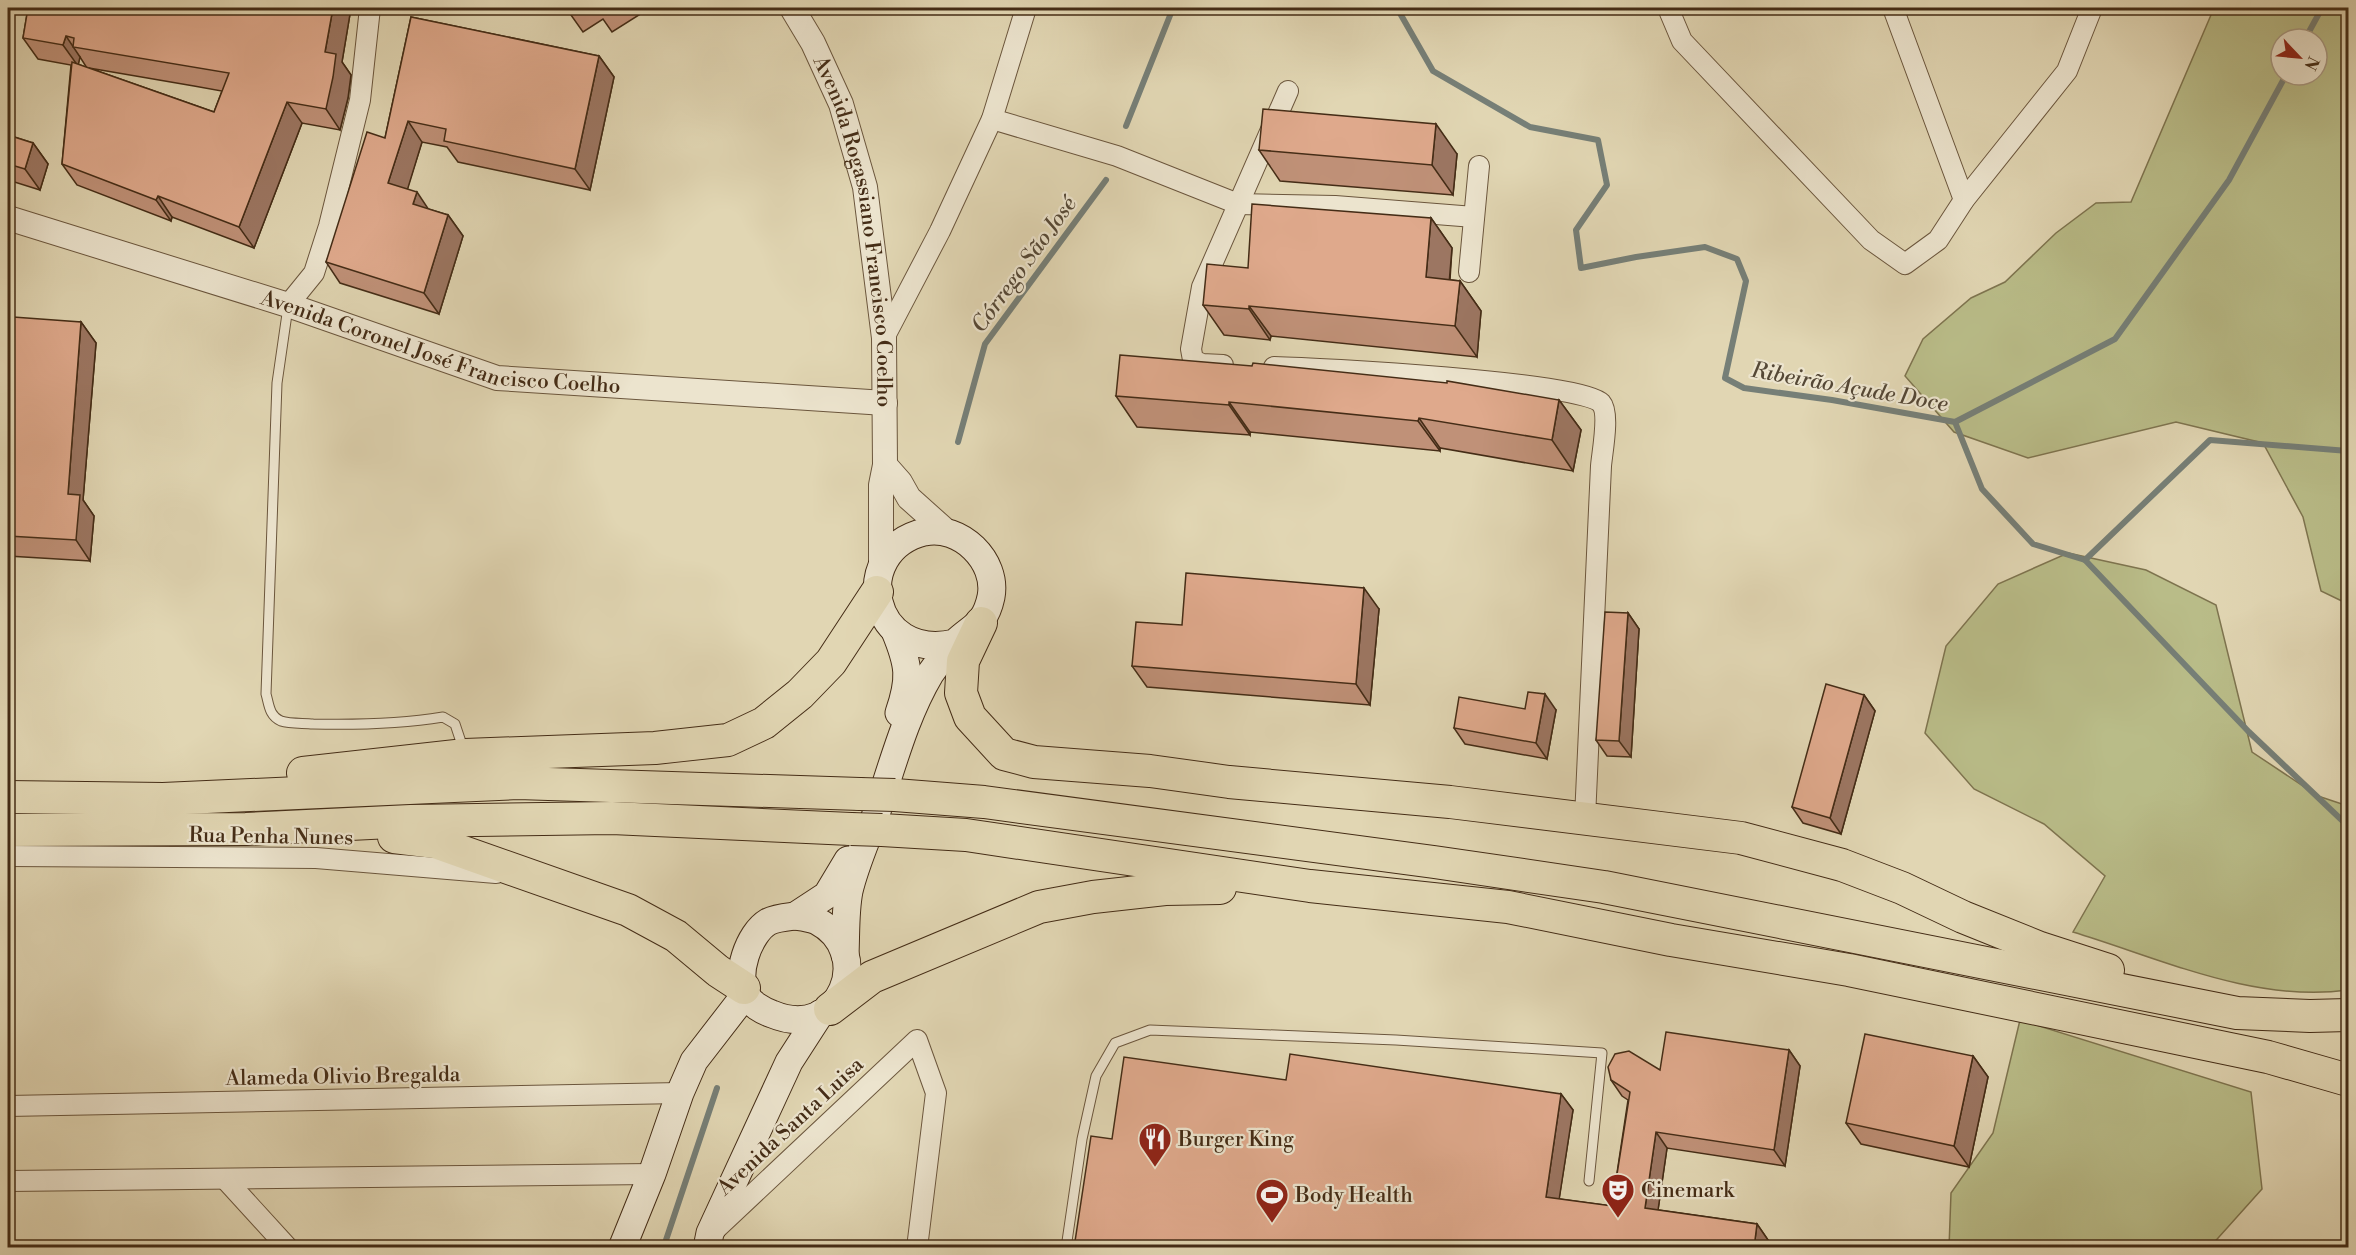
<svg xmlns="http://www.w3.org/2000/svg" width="2356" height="1255" font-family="'Libre Bodoni',serif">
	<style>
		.green { fill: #b9bc88; stroke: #7e744f; stroke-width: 1.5; fill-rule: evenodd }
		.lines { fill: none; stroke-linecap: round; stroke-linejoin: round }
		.stream { stroke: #767f77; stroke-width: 6 }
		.service-casing { stroke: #6b563d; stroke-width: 11 }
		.minor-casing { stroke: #6b563d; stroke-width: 22 }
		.tertiary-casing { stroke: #6b563d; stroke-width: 26 }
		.secondary-casing { stroke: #442c16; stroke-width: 29 }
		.trunk-casing { stroke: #442c16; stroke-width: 34 }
		.service { stroke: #ece4ce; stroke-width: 9 }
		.minor { stroke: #ece4ce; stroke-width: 20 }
		.tertiary { stroke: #ece4ce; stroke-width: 24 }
		.secondary { stroke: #ece4ce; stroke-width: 27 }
		.trunk { stroke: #e1d6b3; stroke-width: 32 }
		.trunk-bridge-casing { stroke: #442c16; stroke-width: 34; stroke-linecap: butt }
		.trunk-bridge { stroke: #e1d6b3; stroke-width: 32 }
		.wall { fill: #c09178; stroke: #442c16; stroke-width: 1.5; fill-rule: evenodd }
		.shaded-wall { fill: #9c7662; stroke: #442c16; stroke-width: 1.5 }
		.building { fill: #dfa98c; stroke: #442c16; stroke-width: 1.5 }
		.labels { text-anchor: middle; stroke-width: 4.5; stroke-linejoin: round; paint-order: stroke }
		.street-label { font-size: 21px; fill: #442c16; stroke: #ece4ce }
		.poi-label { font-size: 21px; fill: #442c16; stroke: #ece4ce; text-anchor: start }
		.water-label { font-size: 22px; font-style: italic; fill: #554836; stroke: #ece4ce }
	</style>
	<rect width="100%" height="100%" fill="#e1d6b3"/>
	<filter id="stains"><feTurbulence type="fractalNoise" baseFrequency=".00333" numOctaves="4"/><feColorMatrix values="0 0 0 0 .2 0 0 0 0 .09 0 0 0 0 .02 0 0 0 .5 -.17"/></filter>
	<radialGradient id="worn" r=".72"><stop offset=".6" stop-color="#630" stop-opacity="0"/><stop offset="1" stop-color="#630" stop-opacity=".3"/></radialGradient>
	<g class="green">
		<path d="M2214 8H2348V604L2321 591 2303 517 2263 443 2176 422 2028 458 1954 432 1905 376 1923 339 1971 298 2005 282 2056 233 2096 203 2131 202ZM2281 39H2317V75H2281Z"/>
		<path d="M2068 553 2146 570 2216 605 2252 752 2318 796 2348 806V990C2254 1003 2162 959 2073 932L2105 876 2044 824 1974 789 1925 733 1946 646 1998 584Z"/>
		<polygon points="2020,1020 2251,1092 2262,1189 2210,1247 1949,1248 1951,1193 1993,1133"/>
	</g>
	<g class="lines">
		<g class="stream">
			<polyline points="1397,8 1433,71 1530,127 1598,140 1607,185 1576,230 1581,268 1636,257 1705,247 1737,259 1746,281 1725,378 1744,388 1832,400 1955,422 1982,489 2033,544 2085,560 2210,440 2348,451"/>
			<polyline points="2305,39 2322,8"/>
			<polyline points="1126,126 1173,8"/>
			<polyline points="1955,422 2115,339 2229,180 2286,75"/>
			<polyline points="958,442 985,344 1106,180"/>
			<polyline points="2085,560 2249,732 2348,826"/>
			<polyline points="666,1240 717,1088"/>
		</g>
		<g class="service-casing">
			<g id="service">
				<path d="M288 307 277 383 266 694C269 704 269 716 281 721 290 724 303 723 313 724 356 725 400 724 443 717L455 724 464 751"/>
				<polyline points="1066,1248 1082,1139 1096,1076 1115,1043 1150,1030 1396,1040 1602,1053 1589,1181"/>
			</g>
		</g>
		<g class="minor-casing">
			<g id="minor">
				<polyline points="1668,8 1682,41 1871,240 1905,264 1938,240 1964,200 2067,71 2092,8"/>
				<polyline points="1893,8 1964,200"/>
				<polyline points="992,119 1117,156 1238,204 1335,206 1474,217"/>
				<polyline points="1469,272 1479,166"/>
				<polyline points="288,305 314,273 329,226 360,100 370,8"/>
				<polyline points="884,338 940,231 992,119 1026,8"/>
				<polyline points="1223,365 1202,364 1193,360 1191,349 1202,287 1288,91"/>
				<path d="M1274 367C1317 368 1582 382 1601 403 1610 413 1602 453 1601 466L1585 818"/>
				<polyline points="8,856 316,858 496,873"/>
				<polyline points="8,1106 680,1093"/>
				<polyline points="226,1180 288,1248"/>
				<polyline points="8,1181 652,1174"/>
				<polyline points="717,1228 917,1040 936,1093 917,1248"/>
			</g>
		</g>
		<g class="tertiary-casing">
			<g id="tertiary">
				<path id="s1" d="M792 8 813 43 841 104 865 187 884 338 885 465 881 485V566"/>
				<path id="s2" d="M8 218 288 305 497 378 885 403"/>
				<polyline points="885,465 900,482 909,498 947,532"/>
			</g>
		</g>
		<g class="secondary-casing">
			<g id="secondary">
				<path d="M895 631C909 665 911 678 899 713"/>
				<path d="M795 916C802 917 811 918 817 921 876 952 841 1043 772 1014 763 1011 751 1004 746 995 734 976 749 933 768 922 775 918 787 917 795 916Z"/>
				<polyline points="795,916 827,895 848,860"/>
				<path d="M845 955C846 934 845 911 849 891 855 865 867 839 876 814 892 767 905 716 930 674 937 664 947 651 956 642 973 626 985 625 991 597 998 561 960 524 924 532 848 551 870 663 955 643"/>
				<polyline points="622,1248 652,1174 680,1093 694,1061 745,995"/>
				<polyline points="707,1248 710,1233 789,1062 820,1014"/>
			</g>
		</g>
		<g class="trunk-casing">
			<g id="trunk">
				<polyline points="981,623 963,661 961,693 970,717 1004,754 1034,762 1150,771 1229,782 1450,802 1741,838 1842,865 1902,888 1963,917 2040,948 2108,970"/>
				<polyline points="303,773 465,755 655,748 728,740 764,723 800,694 831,662 877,592"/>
				<polyline points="895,795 984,802 1434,862 1604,887 2237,1013 2310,1016 2348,1015"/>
				<polyline points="8,797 163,799 518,783 860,794"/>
				<polyline points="8,830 246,829 411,821 612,818 851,829"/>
				<polyline points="882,830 966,835 1310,886 1508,907 1671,940 1849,970 2268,1057 2348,1080"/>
				<polyline points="394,837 435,842 628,910 676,936 718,971 744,988"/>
				<polyline points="830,1009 872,977 1039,907 1093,897 1165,889 1220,888"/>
			</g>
		</g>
		<use href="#service" class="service"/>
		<use href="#minor" class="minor"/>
		<use href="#tertiary" class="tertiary"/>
		<use href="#secondary" class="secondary"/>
		<use href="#trunk" class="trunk"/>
		<g class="trunk-bridge-casing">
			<g id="trunk-bridge">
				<polyline points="860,794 895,795"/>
				<polyline points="851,829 882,830"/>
			</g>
		</g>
		<use href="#trunk-bridge" class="trunk-bridge"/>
	</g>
	<g class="wall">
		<path d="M28 8H351L342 62 351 75 348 98 340 130 302 123 254 248 172 217 171 221 77 185 62 164 71 65 38 59 23 38ZM80 57 87 68 78 64ZM89 68 194 86 222 91 214 112Z"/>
		<polygon points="566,8 650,8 612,32 603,19 583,32"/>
		<polygon points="411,17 599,56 614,77 590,190 458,162 447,147 422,142 407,189 428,209 448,215 463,236 439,314 340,283 326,262 385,138"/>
		<polygon points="8,135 33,143 48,164 40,190 8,180"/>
		<polygon points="1259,150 1457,154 1453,195 1280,181"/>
		<polygon points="1431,218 1452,248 1450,280 1460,281 1481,311 1477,357 1271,336 1270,340 1224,335 1203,305 1248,268"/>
		<polygon points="8,322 81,322 96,343 83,500 94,516 90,561 8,556"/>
		<polygon points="1116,396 1559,400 1581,430 1573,471 1440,448 1440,451 1250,432 1250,435 1137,427"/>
		<polygon points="1379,609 1370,705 1147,687 1132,666 1182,625"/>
		<polygon points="1628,613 1639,629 1631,757 1607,756 1596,740"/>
		<polygon points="1864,695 1875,711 1841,834 1803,823 1792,807"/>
		<polygon points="1525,709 1556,710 1547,759 1465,744 1454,728"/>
		<polygon points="1789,1050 1800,1066 1785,1166 1667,1148 1658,1210 1757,1224 1768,1240 1112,1139 1286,1080 1561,1094 1573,1110 1559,1199 1612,1206 1628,1100 1622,1096 1611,1080 1660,1070"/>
		<polygon points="1973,1056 1988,1077 1969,1167 1861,1144 1846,1123"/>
	</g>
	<g class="shaded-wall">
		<polygon points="333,8 351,8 342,62 351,75 348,98 340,130 326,109 325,52"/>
		<polygon points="66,36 80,57 78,66 63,45"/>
		<polygon points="599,56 614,77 590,190 575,169"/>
		<polygon points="287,102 302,123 254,248 239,227"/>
		<polygon points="408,121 422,142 403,204 388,183"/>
		<polygon points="1436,124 1457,154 1453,195 1432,165"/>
		<polygon points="33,143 48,164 40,190 25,169"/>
		<polygon points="417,192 431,213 413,204"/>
		<polygon points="158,196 172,217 171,221 156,200"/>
		<polygon points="448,215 463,236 439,314 424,293"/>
		<polygon points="1431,218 1452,248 1447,308 1426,277"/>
		<polygon points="1460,281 1481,311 1477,357 1455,326"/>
		<polygon points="1249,306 1271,336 1270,340 1249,309"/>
		<polygon points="81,322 96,343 83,500 94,516 90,561 76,540 68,494"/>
		<polygon points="1559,400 1581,430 1573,471 1552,440"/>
		<polygon points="1229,402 1250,432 1250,435 1229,405"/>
		<polygon points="1419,418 1440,448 1440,451 1418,421"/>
		<polygon points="1364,588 1379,609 1370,705 1356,684"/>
		<polygon points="1628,613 1639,629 1631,757 1619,741"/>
		<polygon points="1545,694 1556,710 1547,759 1536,743"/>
		<polygon points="1864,695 1875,711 1841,834 1830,818"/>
		<polygon points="1789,1050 1800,1066 1785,1166 1774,1150"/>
		<polygon points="1973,1056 1988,1077 1969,1167 1954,1146"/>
		<polygon points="1561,1094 1573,1110 1557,1213 1546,1197"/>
		<polygon points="1656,1132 1667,1148 1656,1224 1645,1208"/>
		<polygon points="1757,1224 1768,1240 1767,1248 1754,1248"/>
	</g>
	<g class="building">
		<polygon points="28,8 333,8 325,52 336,54 333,77 326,109 287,102 239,227 158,196 156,200 62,164 72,62 214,112 229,73 73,47 74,38 66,36 63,45 23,38"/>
		<polygon points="566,8 574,8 568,11"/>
		<polygon points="411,17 599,56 575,169 444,141 446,129 408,121 388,183 417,192 413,204 448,215 424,293 326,262 367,132 385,138"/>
		<polygon points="1263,109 1436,124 1432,165 1259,150"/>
		<polygon points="8,135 33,143 25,169 8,164"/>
		<polygon points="1252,204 1431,218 1426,277 1460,281 1455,326 1249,306 1249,309 1203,305 1207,264 1248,268"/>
		<polygon points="13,317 81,322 68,494 80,495 76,540 8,536 8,322 13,322"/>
		<polygon points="1120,355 1252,366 1253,363 1447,383 1447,381 1559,400 1552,440 1419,418 1418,421 1229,402 1229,405 1116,396"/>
		<polygon points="1186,573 1364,588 1356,684 1132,666 1136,622 1182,625"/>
		<polygon points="1605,612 1628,613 1619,741 1596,740"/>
		<polygon points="1826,684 1864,695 1830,818 1792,807"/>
		<polygon points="1528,692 1545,694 1536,743 1454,728 1459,697 1525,709"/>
		<polygon points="1666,1032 1789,1050 1774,1150 1656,1132 1645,1208 1757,1224 1754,1248 1074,1248 1091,1136 1112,1139 1124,1057 1286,1080 1290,1054 1561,1094 1546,1197 1612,1206 1630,1092 1611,1080 1608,1067 1615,1054 1629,1051 1660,1070"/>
		<polygon points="1865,1034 1973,1056 1954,1146 1846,1123"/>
	</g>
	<defs>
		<g id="restaurant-pin" transform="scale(1.725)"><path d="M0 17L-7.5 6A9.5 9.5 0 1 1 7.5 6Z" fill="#8f2418" stroke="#ece4ce"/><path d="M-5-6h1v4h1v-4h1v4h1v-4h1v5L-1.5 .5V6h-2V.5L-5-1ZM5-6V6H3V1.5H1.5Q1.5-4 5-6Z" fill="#fff"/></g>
		<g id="theatre-pin" transform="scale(1.725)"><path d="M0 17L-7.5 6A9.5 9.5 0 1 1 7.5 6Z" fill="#8f2418" stroke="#ece4ce"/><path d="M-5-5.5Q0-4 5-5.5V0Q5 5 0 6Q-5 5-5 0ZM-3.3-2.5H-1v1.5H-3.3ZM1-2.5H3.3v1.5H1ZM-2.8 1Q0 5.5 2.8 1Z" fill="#fff"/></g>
		<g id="stadium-pin" transform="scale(1.725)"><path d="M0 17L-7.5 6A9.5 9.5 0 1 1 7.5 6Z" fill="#8f2418" stroke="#ece4ce"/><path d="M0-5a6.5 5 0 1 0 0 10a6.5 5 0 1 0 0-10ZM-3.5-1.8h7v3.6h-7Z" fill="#fff"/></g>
	</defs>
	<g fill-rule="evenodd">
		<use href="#restaurant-pin" x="1155" y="1139"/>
		<use href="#theatre-pin" x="1618" y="1190"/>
		<use href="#stadium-pin" x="1272" y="1195"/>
	</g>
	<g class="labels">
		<g class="street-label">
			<text dy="7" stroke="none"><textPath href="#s1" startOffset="236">Avenida Rogassiano Francisco Coelho</textPath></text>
			<text dy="7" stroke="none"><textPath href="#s2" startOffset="452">Avenida Coronel José Francisco Coelho</textPath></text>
			<text transform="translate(271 836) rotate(1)" y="7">Rua Penha Nunes</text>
			<text transform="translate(343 1076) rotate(-1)" y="7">Alameda Olivio Bregalda</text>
			<text transform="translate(790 1126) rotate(-43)" y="7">Avenida Santa Luisa</text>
		</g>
		<g class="poi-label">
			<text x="1178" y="1146">Burger King</text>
			<text x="1641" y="1197">Cinemark</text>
			<text x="1295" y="1202">Body Health</text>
		</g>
		<g class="water-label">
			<text transform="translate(1023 264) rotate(-54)" y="8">Córrego São José</text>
			<text transform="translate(1850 386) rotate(10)" y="8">Ribeirão Açude Doce</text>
		</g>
	</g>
	<rect width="2356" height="1255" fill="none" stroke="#e1d6b3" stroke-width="30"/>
	<rect x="9" y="9" width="2338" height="1237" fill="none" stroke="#442c16" stroke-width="3"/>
	<rect x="15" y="15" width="2326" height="1225" fill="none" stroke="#442c16" stroke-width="1.5"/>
	<g transform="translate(2299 57) rotate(116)"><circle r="28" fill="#ece4ce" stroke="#a99a84" stroke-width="1.5"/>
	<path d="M0-4.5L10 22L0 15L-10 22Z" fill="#8f2418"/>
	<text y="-9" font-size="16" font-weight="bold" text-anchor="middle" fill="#442c16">N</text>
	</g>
	<rect width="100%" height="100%" filter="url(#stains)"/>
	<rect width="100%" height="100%" fill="url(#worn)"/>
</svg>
